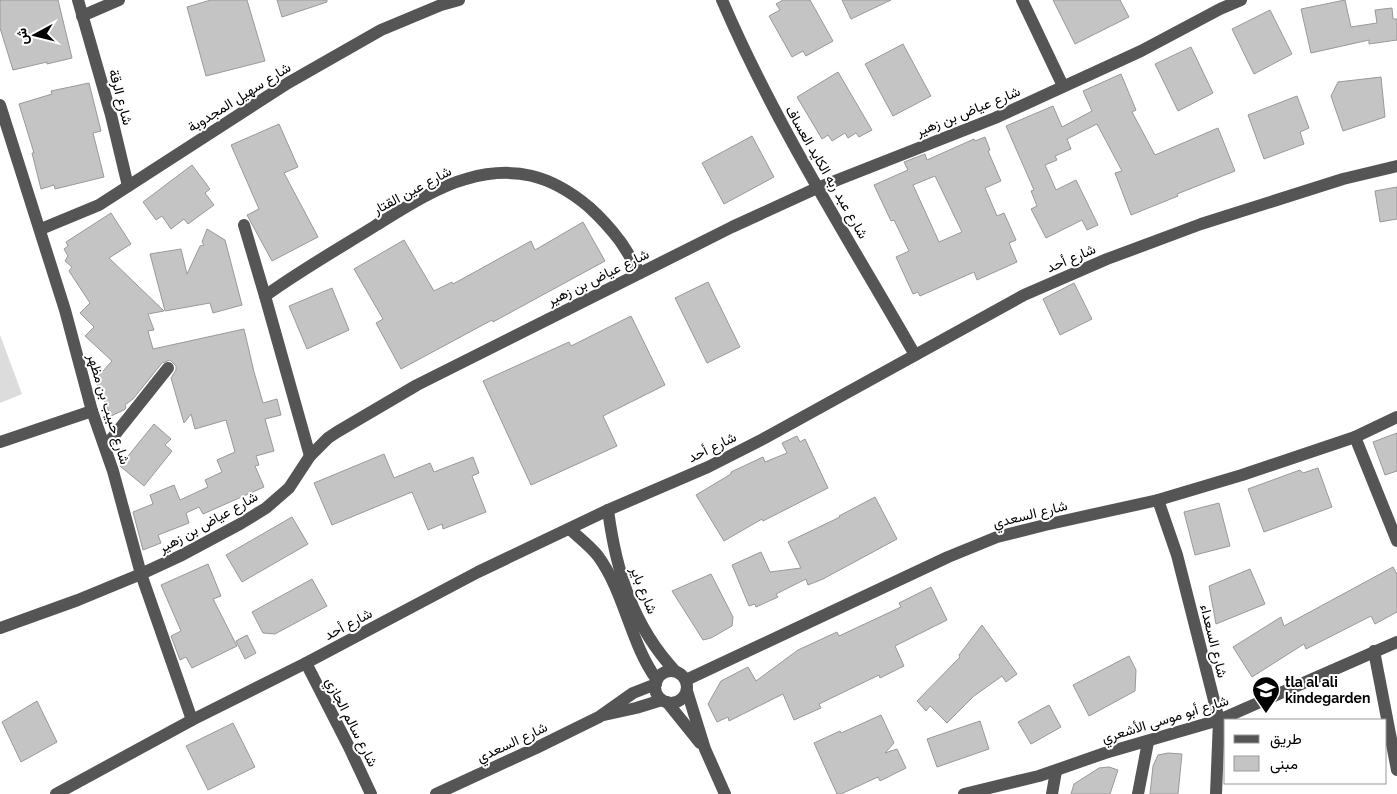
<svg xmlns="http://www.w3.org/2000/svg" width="1397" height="794" font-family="Raleway,Vazirmatn,sans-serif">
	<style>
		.green { fill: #dcdcdc }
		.building { fill: #c4c4c4; stroke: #999; fill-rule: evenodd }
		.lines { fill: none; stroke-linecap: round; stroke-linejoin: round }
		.minor { stroke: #555; stroke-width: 12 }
		.labels { text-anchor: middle; stroke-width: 4; stroke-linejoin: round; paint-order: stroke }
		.street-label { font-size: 14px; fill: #000; stroke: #fff }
		.poi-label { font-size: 14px; font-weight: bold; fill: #000; stroke: #fff; text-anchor: start }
	</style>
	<rect width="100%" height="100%" fill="#fff"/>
	<polygon class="green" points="0,335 22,394 0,403"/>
	<g class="building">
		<polygon points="0,0 58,0 72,58 47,64 47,62 13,70 0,28"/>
		<polygon points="211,0 247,0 265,61 206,76 187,7"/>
		<polygon points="277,0 327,0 327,2 282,17"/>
		<polygon points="783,0 810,0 833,41 806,56 803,51 792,57 769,16 780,10 776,4"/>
		<polygon points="842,0 891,0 851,19"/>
		<polygon points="1053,0 1120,0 1129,17 1075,44"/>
		<polygon points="1345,0 1351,27 1377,23 1375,10 1392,8 1393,19 1397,19 1397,40 1369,44 1369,40 1311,53 1301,9"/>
		<polygon points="1270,10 1292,54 1254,74 1232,29"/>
		<polygon points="903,44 931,96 893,116 865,64"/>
		<polygon points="1191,47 1213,93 1178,111 1155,64"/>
		<polygon points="838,72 872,130 859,137 856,133 848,138 845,133 832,141 828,135 822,139 797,97"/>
		<polygon points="1121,74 1136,110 1132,112 1155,155 1218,128 1235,171 1177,194 1178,196 1131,215 1115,173 1122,171 1097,124 1067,139 1071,149 1055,156 1057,160 1045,165 1056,190 1076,180 1098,225 1087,230 1082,220 1046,238 1031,209 1037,206 1031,191 1034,190 1006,126 1053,106 1062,127 1092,111 1083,91"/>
		<polygon points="1381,77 1385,117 1343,131 1331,96 1338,82"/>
		<polygon points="89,83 101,131 93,133 104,177 55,189 54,185 41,189 32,153 34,153 19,104 52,94 51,91"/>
		<polygon points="1297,96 1309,128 1300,132 1304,144 1264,159 1248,115"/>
		<polygon points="279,124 298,167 284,173 318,237 272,261 247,215 259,209 231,145"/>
		<polygon points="752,136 774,177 724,204 702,163"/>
		<path d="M985 137 990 150 988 151 1001 181 985 188 997 216 1004 213 1016 240 1009 243 1017 262 977 280 974 272 920 296 918 292 913 294 896 257 909 251 894 220 891 221 874 185 908 170 904 162 925 154 927 160 974 139 975 141ZM935 176 962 232 939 242 913 185Z"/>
		<polygon points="192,165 210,189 205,193 214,205 188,224 184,219 171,229 162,216 156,220 143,202"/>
		<polygon points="1397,187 1397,219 1380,222 1375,191"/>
		<polygon points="111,213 131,244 109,258 164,311 148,314 154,330 148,331 153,349 244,329 254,372 263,403 277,399 281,415 265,419 274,451 256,456 259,465 255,466 264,487 203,514 199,507 186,513 189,523 158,535 161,543 143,550 133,512 153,504 150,495 174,485 180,500 208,487 205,480 222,472 217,460 235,452 226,420 195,429 191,414 184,423 171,378 176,370 176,366 170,360 162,363 133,399 125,405 126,408 124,410 111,416 95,380 112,361 85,336 94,327 80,313 90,303 69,271 72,267 65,261 68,256 64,249 68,246 66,242"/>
		<polygon points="583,222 605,261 493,322 492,320 401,369 376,323 383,319 354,269 404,240 434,291 452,282 453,284 531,241 535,250"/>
		<polygon points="207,229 225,240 242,305 213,313 210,303 165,311 150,254 181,249 187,274 200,246 204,245 202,242"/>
		<polygon points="708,282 740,347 707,363 675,298"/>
		<polygon points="1074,283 1092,319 1060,335 1043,299"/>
		<polygon points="332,288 349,330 307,349 289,306"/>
		<polygon points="631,316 665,385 603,416 617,446 531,485 483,381 569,342 571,346"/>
		<polygon points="154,424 171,439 165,445 172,451 144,486 120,466"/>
		<polygon points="1397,433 1397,471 1385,475 1373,442"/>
		<polygon points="797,436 800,442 805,439 828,488 763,521 762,519 724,541 696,495 731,474 731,472 763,457 765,462 787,453 782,443"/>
		<polygon points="384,454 394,478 430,463 434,472 473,457 479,473 472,476 486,512 443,529 442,524 428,530 412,492 332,525 314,483"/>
		<polygon points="1318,468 1332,507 1264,532 1248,489 1300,470 1303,473"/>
		<polygon points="875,497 897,539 823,579 808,585 806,579 776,594 778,597 756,607 755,604 749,606 732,565 761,552 770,572 801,568 788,542 840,517 839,516"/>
		<polygon points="1219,503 1230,546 1195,555 1184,512"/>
		<polygon points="292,517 308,544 242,582 226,555"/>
		<polygon points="208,564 221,596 213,599 237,646 192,668 186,657 180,660 171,636 181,631 161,585"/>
		<polygon points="1393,567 1397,574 1397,612 1375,624 1371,616 1306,649 1304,644 1252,677 1233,647 1281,617 1284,626"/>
		<polygon points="1250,569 1265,604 1216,624 1209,586"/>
		<polygon points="711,574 733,617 732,626 711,638 703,640 672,591"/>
		<polygon points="312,579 327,606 275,634 263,633 252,612"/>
		<polygon points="931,587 947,620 895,646 904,666 880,678 879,675 819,704 821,708 794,720 783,694 729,721 728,717 717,722 708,704 721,681 748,667 756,681 798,650 837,632 839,636 901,607 899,603"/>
		<polygon points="982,625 1017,674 1006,682 1002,676 974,696 947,723 930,706 926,711 917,701 960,657 959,655"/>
		<polygon points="247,635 256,653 245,659 236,641"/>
		<polygon points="1129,656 1136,670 1135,691 1089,716 1073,685"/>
		<polygon points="37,701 57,742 21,762 2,722"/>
		<polygon points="1049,705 1061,727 1031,744 1018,722"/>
		<polygon points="881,715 894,743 885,753 897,749 906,768 880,781 878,777 841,794 837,794 814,743 840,731 841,733"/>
		<polygon points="980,721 989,749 937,767 927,739"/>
		<polygon points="233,723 255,767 208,790 186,746"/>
		<polygon points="1168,753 1182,754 1178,794 1150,794 1153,766 1158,755"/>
		<polygon points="1109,767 1118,770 1110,794 1071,794 1074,784 1099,768"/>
	</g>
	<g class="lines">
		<g class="minor">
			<polyline points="78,0 111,115 128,186"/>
			<path d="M722 0C775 124 848 238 915 355"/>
			<polyline points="1022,0 1063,86"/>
			<polyline points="82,16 119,0"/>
			<polyline points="0,105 65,310 92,411 113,471 141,574 192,720"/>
			<polyline points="244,225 265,296 310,456"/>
			<polyline points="41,229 99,205 288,83 381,30 441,5 459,0"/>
			<path d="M265 296C301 270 338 249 375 226 401 210 436 187 466 179 514 165 551 175 589 207 600 217 611 229 620 241 627 251 633 262 640 273"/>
			<polyline points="1355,437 1397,541"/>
			<polyline points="0,442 92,411"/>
			<polyline points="105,447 168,368"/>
			<polyline points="1158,500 1177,555 1219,720 1216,794"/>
			<path d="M608 510C616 571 633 626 675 671"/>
			<path d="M570 529C579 538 590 546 598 556 625 593 630 643 657 680"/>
			<polyline points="0,628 78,600 141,574 182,555 240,524 266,508 289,488 310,456 328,438 337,432 417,385 732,227 817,188 995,118 1141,51 1220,9 1241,0"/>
			<polyline points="1374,651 1397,770"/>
			<polyline points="306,663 349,747 371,794"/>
			<circle cx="671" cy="687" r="16"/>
			<polyline points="686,680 948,557 997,537 1045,525 1158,500 1242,475 1355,437 1397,417"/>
			<polyline points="687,691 705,749 725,794"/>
			<polyline points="667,702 700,743"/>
			<polyline points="604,715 636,708 662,700"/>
			<polyline points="56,794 192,720 306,663 478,572 608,510 708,467 763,439 1024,295 1107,259 1201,224 1343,179 1397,166"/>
			<polyline points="436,794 536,748 599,717 633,693 656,684"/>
			<polyline points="964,794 1039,776 1105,753 1219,720 1397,642"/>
			<polyline points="1052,794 1056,771"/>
			<polyline points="1138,794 1148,742"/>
		</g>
	</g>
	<defs>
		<g id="school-pin" transform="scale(1.4375)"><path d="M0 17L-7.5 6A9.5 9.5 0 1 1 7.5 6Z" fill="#000" stroke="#fff"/><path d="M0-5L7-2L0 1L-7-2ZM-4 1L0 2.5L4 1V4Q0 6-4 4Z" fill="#fff"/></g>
	</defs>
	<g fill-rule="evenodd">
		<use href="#school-pin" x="1266" y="690"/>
	</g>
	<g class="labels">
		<g class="street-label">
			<text transform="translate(121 97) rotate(75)" y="5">شارع الرقة</text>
			<text transform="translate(239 97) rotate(-32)" y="5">شارع سهيل المجدوبة</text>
			<text transform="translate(968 111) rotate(-22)" y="5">شارع عياض بن زهير</text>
			<text transform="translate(827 172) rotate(60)" y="5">شارع عبد ربه الكايد العساف</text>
			<text transform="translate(412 190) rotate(-28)" y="5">شارع عين القتار</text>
			<text transform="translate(1071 258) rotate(-23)" y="5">شارع أحد</text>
			<text transform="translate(598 277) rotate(-26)" y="5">شارع عياض بن زهير</text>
			<text transform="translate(109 409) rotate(73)" y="5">شارع حبيب بن مظهر</text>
			<text transform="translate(712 447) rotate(-26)" y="5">شارع أحد</text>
			<text transform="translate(1030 514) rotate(-14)" y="5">شارع السعدي</text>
			<text transform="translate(208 522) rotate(-29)" y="5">شارع عياض بن زهير</text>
			<text transform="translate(644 590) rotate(68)" y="5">شارع باير</text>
			<text transform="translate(348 624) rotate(-28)" y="5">شارع أحد</text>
			<text transform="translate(1214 641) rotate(76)" y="5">شارع السعداء</text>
			<text transform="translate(1165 719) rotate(-17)" y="5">شارع أبو موسى الأشعري</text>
			<text transform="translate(352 722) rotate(63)" y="5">شارع سالم الجازي</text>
			<text transform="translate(512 742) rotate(-25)" y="5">شارع السعدي</text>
		</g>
		<g class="poi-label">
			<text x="1285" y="687">tla al ali<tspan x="1285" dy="16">kindegarden</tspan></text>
		</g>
	</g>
	<rect x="1224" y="719" width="162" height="65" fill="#ffffff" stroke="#999999"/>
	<rect x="1234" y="735" width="25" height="8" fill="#555555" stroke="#999999"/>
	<text x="1270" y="744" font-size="15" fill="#000000">طريق</text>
	<rect x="1234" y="756" width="25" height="15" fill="#c4c4c4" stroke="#999999"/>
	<text x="1270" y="769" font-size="15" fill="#000000">مبنى</text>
	<g transform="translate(35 35) rotate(263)" stroke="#ffffff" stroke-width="4" paint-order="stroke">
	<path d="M0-4L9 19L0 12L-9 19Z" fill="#000000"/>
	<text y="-8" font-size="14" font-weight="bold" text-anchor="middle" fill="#000000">ش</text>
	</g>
</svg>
